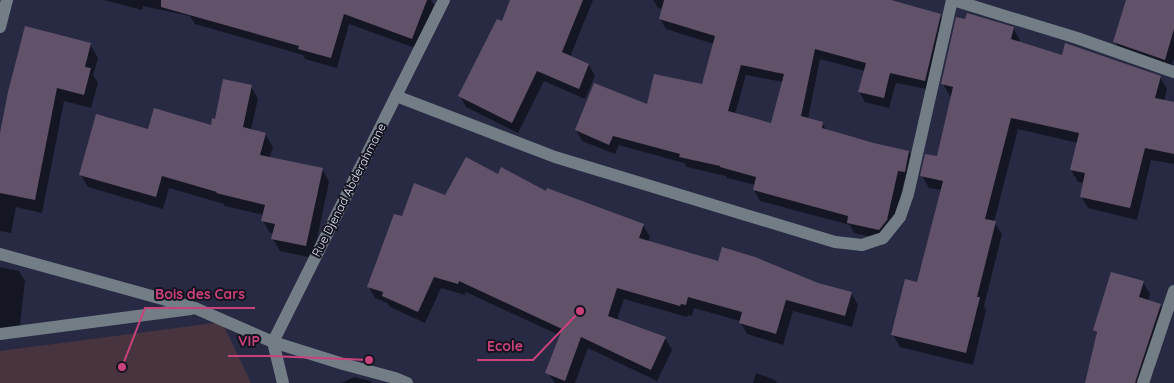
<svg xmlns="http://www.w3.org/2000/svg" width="1174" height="383" font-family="Quicksand,sans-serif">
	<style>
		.green { fill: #47343e }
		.shadow { fill: #0007; fill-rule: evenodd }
		.building { fill: #615269; fill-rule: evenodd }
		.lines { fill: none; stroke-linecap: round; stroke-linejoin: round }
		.minor { stroke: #737d86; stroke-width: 12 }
		.labels { text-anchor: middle; stroke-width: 4; stroke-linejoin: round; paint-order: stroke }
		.street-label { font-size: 12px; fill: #e7e9fa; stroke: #13141f }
		.leader { fill: none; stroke: #c9427b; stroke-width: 2 }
		.callout-dot { fill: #c9427b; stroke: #13141f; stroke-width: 2 }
		.callout-label { font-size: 14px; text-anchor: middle; font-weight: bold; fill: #c9427b; stroke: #13141f; stroke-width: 4; stroke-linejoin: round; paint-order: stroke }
	</style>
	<rect width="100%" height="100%" fill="#282a43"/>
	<polygon class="green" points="222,322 251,383 0,383 0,351"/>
	<g class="shadow">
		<polygon points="104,0 431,0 434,5 418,49 349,24 337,68 305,59 303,55 195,24 190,16 143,6 142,10"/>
		<polygon points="522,0 593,0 570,57 589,65 595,76 585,99 544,81 518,133 466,107 460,96 503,22"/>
		<path d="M653 0H887L940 15 946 25 931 90 896 83 889 108 865 102 859 91 865 71 820 59 808 119 822 123 827 131 909 152 915 162 910 182 904 181 893 230 885 240 854 233 850 225 760 201 754 190 756 185 727 178 726 176 687 167 684 163 619 145 615 154 582 141 576 130 702 85 714 44 666 29 660 19 663 9 658 8ZM746 75 783 82 772 125 735 114Z"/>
		<polygon points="1128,0 1174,0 1174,58 1171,70 1120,52 1115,42"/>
		<polygon points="1013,28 1020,40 1019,43 1063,56 1160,77 1167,89 1164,101 1174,103 1174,164 1151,160 1137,220 1088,208 1081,196 1084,183 1078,182 1071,170 1078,143 1018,129 994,222 1002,234 984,306 986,310 973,365 900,347 893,335 918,284 942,190 929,188 922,176 938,158 952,96 950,96 943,84"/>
		<polygon points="90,44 98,58 93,75 98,83 91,108 64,101 42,213 16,207 11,233 0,231 0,140"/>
		<polygon points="251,86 258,99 251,130 265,134 273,147 269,159 322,169 329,182 313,258 280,251 273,239 274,234 270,233 263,221 264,215 225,206 224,204 169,188 163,209 88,187 81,175 149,131 212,126"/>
		<polygon points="498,175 643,225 650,237 648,242 719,262 851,293 858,305 852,327 793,311 783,345 747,334 740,321 694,308 692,316 688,315 687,317 624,299 617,320 665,338 672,350 657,381 588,348 575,383 555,383 549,374 561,336 466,292 465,295 441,288 425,323 390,307 387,303 375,298 369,287 403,218 446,196"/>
		<polygon points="0,267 19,271 25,281 19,334 0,330"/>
		<polygon points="1143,282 1150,294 1148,301 1160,305 1167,317 1146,383 1087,383 1097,335 1095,330"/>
		<polygon points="756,373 775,380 777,383 753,383"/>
		<polygon points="354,377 371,381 372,383 341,383"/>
	</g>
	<g class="building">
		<polygon points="161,0 427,0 412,39 344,14 331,58 298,49 299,46 161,7"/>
		<polygon points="510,0 583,0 562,52 589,64 579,89 537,71 512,123 458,96 497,19 502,21"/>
		<path d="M664 0H891L941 14 925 81 890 73 884 98 858 92 866 63 815 49 801 116 823 122 822 128 874 143 909 151 905 172 898 171 887 220 879 230 847 223 848 216 753 190 756 177 720 167V166L679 157 680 154 613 136 609 145 575 130 594 83 647 104 654 74 702 84 715 36 659 19ZM741 65 784 74 771 123 728 111Z"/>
		<polygon points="1126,0 1174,0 1174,29 1165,60 1113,42"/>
		<polygon points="967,13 1014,27 1011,39 1062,55 1065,43 1161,76 1155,98 1174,102 1174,154 1145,148 1130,208 1080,197 1085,173 1070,170 1079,133 1011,118 985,219 996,221 977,297 980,297 966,353 891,335 905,279 917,282 943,181 920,176 925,154 937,156 953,87 941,84 956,17 965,19"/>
		<polygon points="25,26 91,43 85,67 91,68 84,95 57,88 35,200 0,193 0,133 8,92"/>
		<polygon points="223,79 252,85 243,127 266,133 260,155 323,168 306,246 271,239 275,224 261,221 265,205 216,193 217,192 162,176 156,197 79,175 96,114 148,129 154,108 211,125 212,118 215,119"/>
		<polygon points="466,157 498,174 501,167 546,191 547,188 644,224 639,238 718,261 722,247 755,257 818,283 852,292 845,316 786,300 776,334 739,323 742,312 688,297 686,305 681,304 680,306 617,288 608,316 666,337 651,370 581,337 565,381 545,373 562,329 459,281 458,284 434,277 418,312 382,296 383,292 367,287 394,214 402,216 414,183 445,195"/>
		<polygon points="1111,272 1144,281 1139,297 1161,304 1135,383 1085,383 1097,332 1093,330"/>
	</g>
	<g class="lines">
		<g class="minor">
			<polyline points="953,0 1077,38 1174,72"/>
			<polyline points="0,27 7,0"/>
			<polyline points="396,96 555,157 835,242 862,245 883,238 900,217 908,194 952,0"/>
			<polyline points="0,254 195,308 273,342 343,364 395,378 407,383"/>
			<polyline points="0,334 191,309"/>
			<polyline points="283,383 273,342 444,0"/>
			<polyline points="1143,383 1174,291"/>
		</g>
	</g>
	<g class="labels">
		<g class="street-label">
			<text transform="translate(349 190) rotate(-63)" y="4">Rue Djenad Abderahmane</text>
		</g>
	</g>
	<path class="leader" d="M122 367L145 308H255M369 360L270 356H228M580 311L533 360H477"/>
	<g class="callout-dot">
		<circle cx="122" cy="367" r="5"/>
		<circle cx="369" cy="360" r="5"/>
		<circle cx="580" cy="311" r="5"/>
	</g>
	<g class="callout-label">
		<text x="200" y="299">Bois des Cars</text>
		<text x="249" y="346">VIP</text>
		<text x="505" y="351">Ecole</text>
	</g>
</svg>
